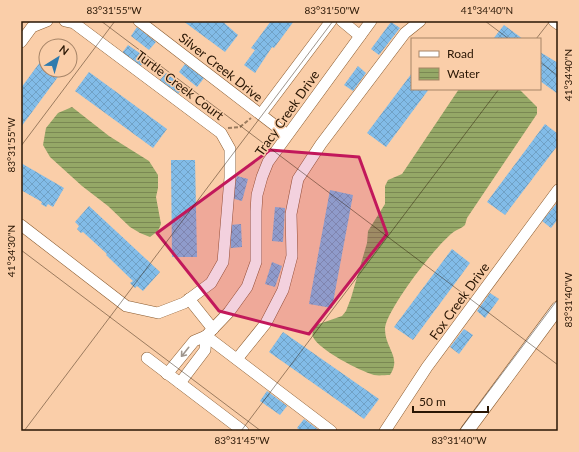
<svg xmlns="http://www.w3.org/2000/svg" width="579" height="452" font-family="Lato,sans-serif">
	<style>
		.water { fill: url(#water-rules) }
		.building { fill: url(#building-cross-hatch) }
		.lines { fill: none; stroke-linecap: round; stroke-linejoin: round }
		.minor-casing { stroke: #89592c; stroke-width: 12 }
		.tertiary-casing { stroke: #89592c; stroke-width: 14 }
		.path { stroke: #9b7b5e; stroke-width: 2; stroke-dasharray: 4 2; stroke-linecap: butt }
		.minor { stroke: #fff; stroke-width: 11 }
		.tertiary { stroke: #fff; stroke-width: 13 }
		.oneway { stroke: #9f968e }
		.marked { fill: #c2185b; fill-opacity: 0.2; stroke: #c2185b; stroke-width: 3; stroke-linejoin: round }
		.ticks { fill: none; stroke: #291604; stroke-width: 1; stroke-opacity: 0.45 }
		.labels { text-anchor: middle; stroke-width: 3; stroke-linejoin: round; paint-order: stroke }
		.street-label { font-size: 13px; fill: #291604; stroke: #facea9 }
		.neatline { fill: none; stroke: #291604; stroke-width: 1.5 }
		.ticks-label { font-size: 10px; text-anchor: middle; fill: #291604 }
	</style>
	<defs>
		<pattern id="water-rules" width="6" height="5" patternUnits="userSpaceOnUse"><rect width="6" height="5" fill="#95a867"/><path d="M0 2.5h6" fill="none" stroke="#7a8853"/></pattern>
		<pattern id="building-cross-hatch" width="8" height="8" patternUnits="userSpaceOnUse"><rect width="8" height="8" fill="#82bce8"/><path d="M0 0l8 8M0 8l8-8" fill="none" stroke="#70a1c5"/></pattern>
	</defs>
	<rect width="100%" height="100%" fill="#facea9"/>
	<g class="water">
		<path d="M459 89H519L537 107V114L467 218 465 225C462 228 458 229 455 231 439 241 385 311 385 329 385 349 402 357 390 375 385 375 379 376 374 375 360 371 319 350 313 337 311 332 315 328 316 325L342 316 346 311 351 298 367 243 368 231 385 204V186L388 180 402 174Z"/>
		<polygon points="72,107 109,136 149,161 158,175 158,188 156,197 161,224 158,231 150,237 140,233 130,227 108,206 82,186 50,157 43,145 46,128 58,113"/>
	</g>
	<g class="building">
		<polygon points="183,21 222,21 238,35 225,52"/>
		<polygon points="271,21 294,21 274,48 272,47 255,73 244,65 255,50 251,48"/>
		<polygon points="391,22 400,28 379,55 371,49"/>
		<polygon points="504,25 523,39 493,39"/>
		<polygon points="137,27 156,42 149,50 131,36"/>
		<polygon points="128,45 147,58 140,67 122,53"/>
		<polygon points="540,52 558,63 558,94 540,81"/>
		<polygon points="46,54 46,70 63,70 21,127 21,88"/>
		<polygon points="185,64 204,78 197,87 179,72"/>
		<polygon points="358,66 366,73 353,91 344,85"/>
		<polygon points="89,72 167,129 153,148 75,91"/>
		<polygon points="166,73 184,87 177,95 159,81"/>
		<polygon points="412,73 412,89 429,89 386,147 367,133"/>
		<polygon points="545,124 558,134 558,145 505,215 487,202"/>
		<polygon points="171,160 195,160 197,257 172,257"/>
		<polygon points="21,163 64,188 53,207 48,204 46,207 41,204 42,202 21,190"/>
		<polygon points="237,176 248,179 242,201 231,198"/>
		<polygon points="330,190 353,195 332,308 309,304"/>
		<polygon points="557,203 558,219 551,228 542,221"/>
		<polygon points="89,206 160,272 143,291 137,286 135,288 130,283 133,281 106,255 107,254 83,232 81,233 77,229 79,226 75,222"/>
		<polygon points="275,207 285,208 283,242 272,241"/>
		<polygon points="241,224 242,247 231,248 230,225"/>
		<polygon points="452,249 470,263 413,340 394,327"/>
		<polygon points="272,262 282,266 275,287 265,284"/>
		<polygon points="490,293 499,299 485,318 477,311"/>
		<polygon points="464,329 473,335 459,354 450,347"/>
		<polygon points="283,332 379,399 364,419 269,352"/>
		<polygon points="267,391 287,406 280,415 260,401"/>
		<polygon points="304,419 320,431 301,431 297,428"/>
	</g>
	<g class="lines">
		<g class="minor-casing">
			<g id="minor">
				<polyline points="139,21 286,134"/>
				<polyline points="342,21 360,36"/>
				<polyline points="554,21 558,24"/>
				<polyline points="21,42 32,27 47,21"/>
				<polyline points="261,114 331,21"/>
				<polyline points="21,225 126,306 158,313 184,303 211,283 223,262 230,178 230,149 221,133 74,23 65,21"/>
				<polyline points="189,299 213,329"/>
				<polyline points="206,336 331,431"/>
				<polyline points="147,358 243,431"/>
				<polyline points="237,359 266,323 283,290 292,256 291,214 298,179 321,144 405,33 420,21"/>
				<polyline points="167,374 194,341 206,336 229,312 247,287 256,262 256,211 257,195 262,177 268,162 371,21"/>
				<polyline points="180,383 205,350 206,336"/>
				<polyline points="385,431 427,367 558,190"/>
			</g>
		</g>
		<g class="tertiary-casing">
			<polyline id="tertiary" points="467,431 558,308"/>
		</g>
		<polyline class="path" points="228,128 240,127 251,118"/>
		<use href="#minor" class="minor"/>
		<use href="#tertiary" class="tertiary"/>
	</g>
	<defs><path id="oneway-shaft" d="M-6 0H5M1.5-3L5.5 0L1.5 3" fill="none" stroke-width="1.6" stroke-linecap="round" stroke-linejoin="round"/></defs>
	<use class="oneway" href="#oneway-shaft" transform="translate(185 352) rotate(129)"/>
	<path class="marked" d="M270 150 359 157 387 234 309 334 219 311 157 233Z"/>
	<path class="ticks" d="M101 21 558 365M485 21 509 39M536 39 550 21M540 62 558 76M21 146 115 21M21 250 261 431M24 431 333 21M241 431 499 89M459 431 558 299"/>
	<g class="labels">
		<g class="street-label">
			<text transform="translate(221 67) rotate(38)" y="5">Silver Creek Drive</text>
			<text transform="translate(180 85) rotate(37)" y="5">Turtle Creek Court</text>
			<text transform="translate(287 113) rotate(-55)" y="5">Tracy Creek Drive</text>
			<text transform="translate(459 301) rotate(-54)" y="5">Fox Creek Drive</text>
		</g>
	</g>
	<rect width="579" height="452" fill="none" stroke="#facea9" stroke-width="44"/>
	<rect x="411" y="38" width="130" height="52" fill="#facea9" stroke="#a68467"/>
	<rect x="419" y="51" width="20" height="6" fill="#ffffff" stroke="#a68467"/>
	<text x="447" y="58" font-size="12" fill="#291604">Road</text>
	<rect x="419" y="68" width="20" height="12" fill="url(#water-rules)" stroke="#a68467"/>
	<text x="447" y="78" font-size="12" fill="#291604">Water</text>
	<g transform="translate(58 58) rotate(37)"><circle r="19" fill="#facea9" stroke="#a68467"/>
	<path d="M0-3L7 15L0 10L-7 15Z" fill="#2f7bae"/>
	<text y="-6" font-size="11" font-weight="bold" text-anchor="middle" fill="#291604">N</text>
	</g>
	<path d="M413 406v6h75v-6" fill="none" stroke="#291604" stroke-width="2"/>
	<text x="419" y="406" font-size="12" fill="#291604" stroke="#facea9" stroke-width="3" paint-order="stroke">50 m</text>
	<rect x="22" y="22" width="535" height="408" class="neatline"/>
	<g class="ticks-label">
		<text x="114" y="14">83°31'55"W</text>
		<text x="332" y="14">83°31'50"W</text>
		<text x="487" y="14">41°34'40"N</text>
		<text transform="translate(568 75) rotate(-90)" y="4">41°34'40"N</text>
		<text transform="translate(11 145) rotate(-90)" y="4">83°31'55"W</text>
		<text transform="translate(11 251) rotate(-90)" y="4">41°34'30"N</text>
		<text transform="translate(568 300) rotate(-90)" y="4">83°31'40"W</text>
		<text x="242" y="444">83°31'45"W</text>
		<text x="459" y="444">83°31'40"W</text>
	</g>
</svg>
